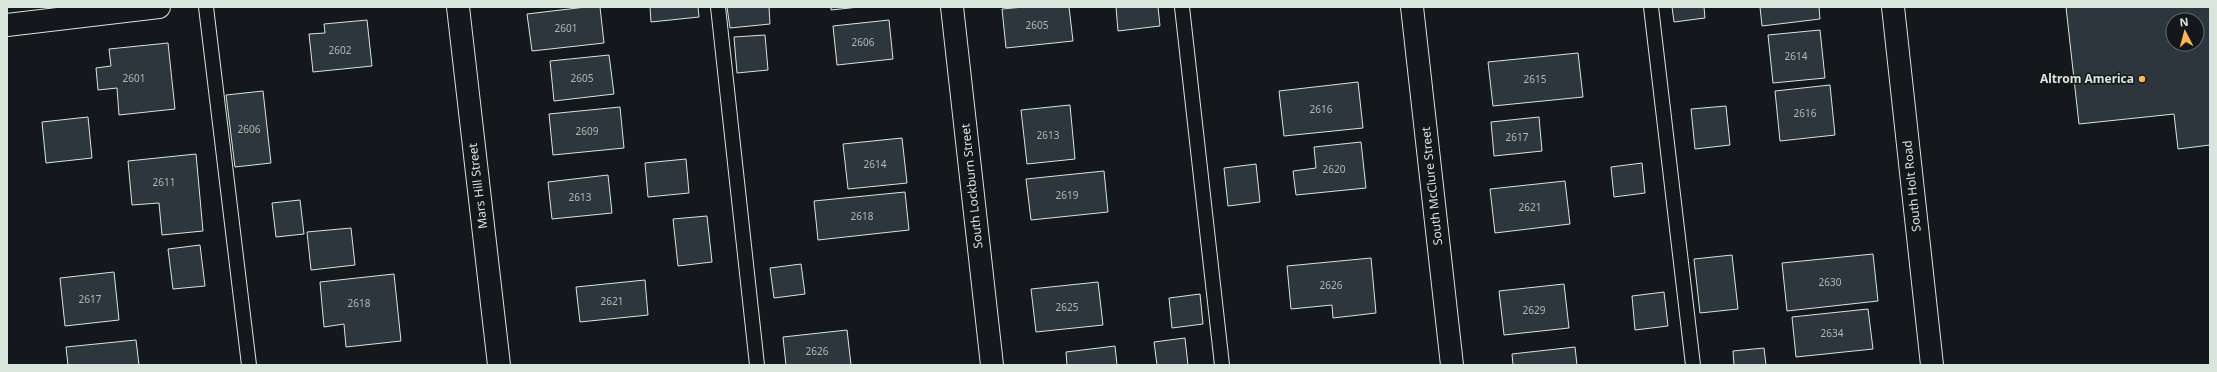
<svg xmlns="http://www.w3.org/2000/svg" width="2217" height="372" font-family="'Noto Sans',sans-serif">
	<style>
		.building { fill: #2c363c; stroke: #d8e6dc; fill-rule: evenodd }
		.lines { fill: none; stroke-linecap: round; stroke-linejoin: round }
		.service-casing { stroke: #d8e6dc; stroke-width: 16 }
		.minor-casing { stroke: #d8e6dc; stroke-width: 24 }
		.primary-casing { stroke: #d8e6dc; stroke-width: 24 }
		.service { stroke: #14181c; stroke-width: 14 }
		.minor { stroke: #14181c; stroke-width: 22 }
		.primary { stroke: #14181c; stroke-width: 22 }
		.poi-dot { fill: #ffb74d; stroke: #14181c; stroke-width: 1.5 }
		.labels { text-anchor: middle; stroke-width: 3; stroke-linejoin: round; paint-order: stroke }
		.number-label { font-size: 10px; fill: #adbab4 }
		.poi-label { font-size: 12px; font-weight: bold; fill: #d8e6dc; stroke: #14181c; text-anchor: end }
		.street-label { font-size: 12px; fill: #d8e6dc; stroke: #14181c }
	</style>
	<rect width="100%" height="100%" fill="#14181c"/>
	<g class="building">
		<polygon points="586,7 600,7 604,43 532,51 527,14"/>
		<polygon points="650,7 698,7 699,17 651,22"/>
		<polygon points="727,7 769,7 770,24 730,28"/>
		<polygon points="831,7 859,7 831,10"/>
		<polygon points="1024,7 1069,7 1073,41 1006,48 1002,9"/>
		<polygon points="1116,7 1158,7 1160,26 1118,31"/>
		<polygon points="1672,7 1704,7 1705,18 1674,22"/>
		<polygon points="1760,7 1819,7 1820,19 1762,26"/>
		<path d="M2066 7H2210V145L2178 149 2174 114 2079 124ZM2173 20H2197V44H2173Z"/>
		<polygon points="367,20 372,66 313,72 309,34 325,33 324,24"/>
		<polygon points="889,20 893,59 837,65 833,26"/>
		<polygon points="1820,30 1825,78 1773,83 1768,35"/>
		<polygon points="765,35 768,70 737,73 734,37"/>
		<polygon points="168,43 175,109 119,115 117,88 98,90 96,68 111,66 109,49"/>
		<polygon points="1578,53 1583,97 1493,106 1488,62"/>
		<polygon points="609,55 614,94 554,101 550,61"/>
		<polygon points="1358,82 1363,128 1284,136 1279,91"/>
		<polygon points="1830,85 1835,135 1780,141 1775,91"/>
		<polygon points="263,91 271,163 235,167 226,95"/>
		<polygon points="1070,105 1075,159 1027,164 1021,110"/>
		<polygon points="1726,106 1730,145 1695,149 1691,109"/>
		<polygon points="620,107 624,148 553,155 549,114"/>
		<polygon points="88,117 92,158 46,163 42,122"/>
		<polygon points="1539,117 1542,151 1494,156 1491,122"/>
		<polygon points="902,138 907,183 848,189 843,144"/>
		<polygon points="1361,142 1366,188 1296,195 1293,171 1316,168 1314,147"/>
		<polygon points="196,154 203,231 162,235 159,203 132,205 128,161"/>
		<polygon points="686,159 689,193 648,197 645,163"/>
		<polygon points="1642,163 1645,193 1614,197 1611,167"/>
		<polygon points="1256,164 1260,202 1228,206 1224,168"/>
		<polygon points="1104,171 1108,212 1031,220 1026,179"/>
		<polygon points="608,175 612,213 552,219 548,182"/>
		<polygon points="1565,181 1570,224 1495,233 1490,189"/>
		<polygon points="905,192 909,230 818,240 814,201"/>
		<polygon points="300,200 304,234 276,237 272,203"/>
		<polygon points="707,216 712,262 678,266 673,219"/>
		<polygon points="351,228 355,265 311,270 307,232"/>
		<polygon points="200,245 205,286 173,289 168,249"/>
		<polygon points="1873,254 1878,301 1787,311 1782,263"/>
		<polygon points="1732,255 1738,309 1700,313 1694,259"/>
		<polygon points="1371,258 1376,313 1333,318 1332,305 1291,309 1287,266"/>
		<polygon points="801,264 805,294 774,298 770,268"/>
		<polygon points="114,272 119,320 65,326 60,278"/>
		<polygon points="394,274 401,341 346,347 344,324 324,327 320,282"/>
		<polygon points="645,280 648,315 580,322 576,287"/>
		<polygon points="1098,282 1103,325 1036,332 1031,289"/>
		<polygon points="1564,284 1569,328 1504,335 1499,291"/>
		<polygon points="1664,292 1668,326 1635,330 1632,296"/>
		<polygon points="1200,294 1203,324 1172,328 1169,298"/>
		<polygon points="1868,309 1873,349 1796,357 1792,317"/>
		<polygon points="847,330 851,365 786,365 783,337"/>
		<polygon points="1185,338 1188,365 1157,365 1154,342"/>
		<polygon points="136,340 139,365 68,365 66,347"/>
		<polygon points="1115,346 1117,365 1067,365 1066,352"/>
		<polygon points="1575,347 1577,365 1513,365 1512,354"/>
		<polygon points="1764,348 1766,365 1734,365 1733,351"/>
	</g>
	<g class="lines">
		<g class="service-casing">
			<g id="service">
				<polyline points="206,7 249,365"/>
				<polyline points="718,7 757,365"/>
				<polyline points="1182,7 1222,365"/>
				<polyline points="1651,7 1693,365"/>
			</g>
		</g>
		<g class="minor-casing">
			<g id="minor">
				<polyline points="458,7 499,365"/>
				<polyline points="952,7 992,365"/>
				<polyline points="1412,7 1452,365"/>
				<polyline points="7,25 159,7"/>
			</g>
		</g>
		<g class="primary-casing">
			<polyline id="primary" points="1893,7 1932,365"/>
		</g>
		<use href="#service" class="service"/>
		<use href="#minor" class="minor"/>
		<use href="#primary" class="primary"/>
	</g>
	<circle class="poi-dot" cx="2142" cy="79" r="4"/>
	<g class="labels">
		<g class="number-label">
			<text x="1037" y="29">2605</text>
			<text x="566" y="32">2601</text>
			<text x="863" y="46">2606</text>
			<text x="340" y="54">2602</text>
			<text x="1796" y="60">2614</text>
			<text x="134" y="82">2601</text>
			<text x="582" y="82">2605</text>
			<text x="1535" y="83">2615</text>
			<text x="1321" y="113">2616</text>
			<text x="1805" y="117">2616</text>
			<text x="249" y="133">2606</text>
			<text x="587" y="135">2609</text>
			<text x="1048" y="139">2613</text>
			<text x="1517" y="141">2617</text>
			<text x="875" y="168">2614</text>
			<text x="1334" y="173">2620</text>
			<text x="164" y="186">2611</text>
			<text x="1067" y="199">2619</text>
			<text x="580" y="201">2613</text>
			<text x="1530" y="211">2621</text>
			<text x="862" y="220">2618</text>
			<text x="1830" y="286">2630</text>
			<text x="1331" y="289">2626</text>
			<text x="90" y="303">2617</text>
			<text x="612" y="305">2621</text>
			<text x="359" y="307">2618</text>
			<text x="1067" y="311">2625</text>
			<text x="1534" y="314">2629</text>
			<text x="1832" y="337">2634</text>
			<text x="817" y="355">2626</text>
		</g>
		<g class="poi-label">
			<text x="2134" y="83">Altrom America</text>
		</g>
		<g class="street-label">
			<text transform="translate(478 186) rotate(-97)" y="4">Mars Hill Street</text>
			<text transform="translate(972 186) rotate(-96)" y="4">South Lockburn Street</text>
			<text transform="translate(1432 186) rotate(-96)" y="4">South McClure Street</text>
			<text transform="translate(1912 186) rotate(-96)" y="4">South Holt Road</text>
		</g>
	</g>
	<rect width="2217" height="372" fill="none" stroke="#d8e6dc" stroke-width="16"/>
	<g transform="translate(2185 32) rotate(354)"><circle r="19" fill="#14181c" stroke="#626a69"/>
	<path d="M0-3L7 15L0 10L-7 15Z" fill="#ffb74d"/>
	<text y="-6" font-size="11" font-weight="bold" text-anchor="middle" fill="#d8e6dc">N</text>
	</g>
</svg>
